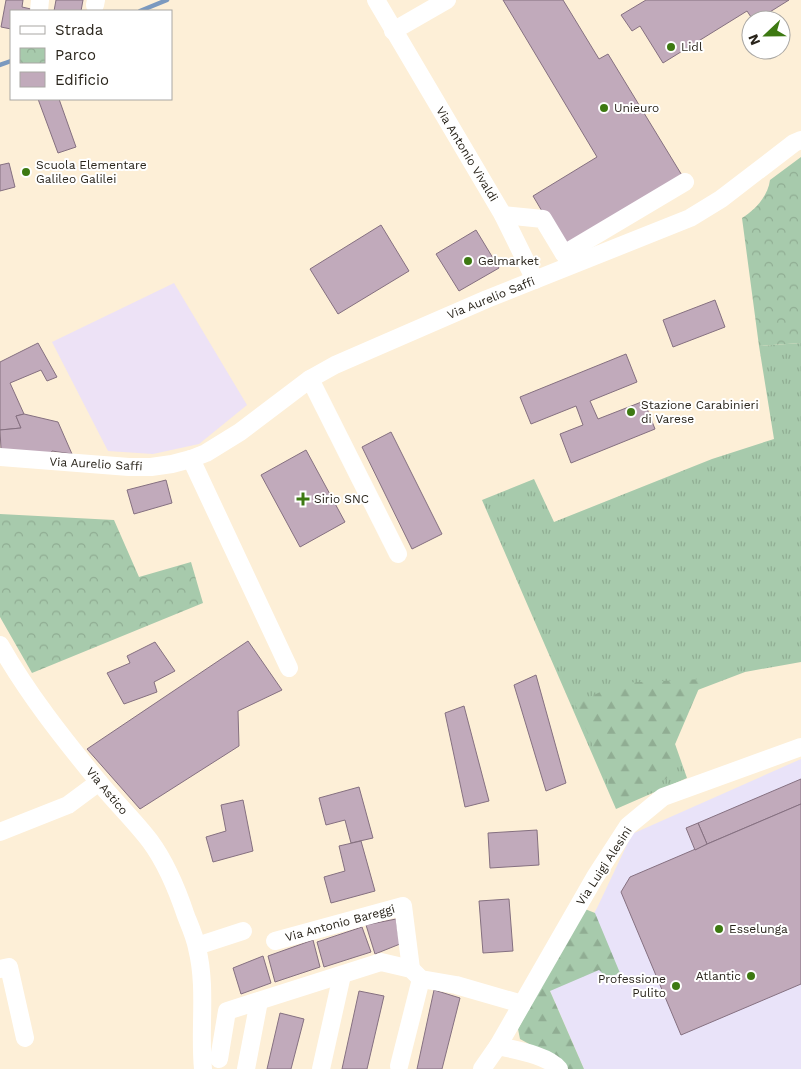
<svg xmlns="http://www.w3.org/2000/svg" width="801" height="1069" font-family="'Work Sans',sans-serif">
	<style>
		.commercial { fill: #e9e3f9 }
		.industrial { fill: #ede2f6 }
		.grass { fill: url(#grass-tufts) }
		.forest { fill: url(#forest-firs) }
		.park { fill: url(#park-crowns) }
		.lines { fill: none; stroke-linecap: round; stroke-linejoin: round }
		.stream { stroke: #7b99bf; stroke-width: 4.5 }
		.building { fill: #c1aabb; stroke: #857080 }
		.street { stroke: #fff; stroke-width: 18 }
		.poi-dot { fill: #3d7912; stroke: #fff; stroke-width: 2 }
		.labels { text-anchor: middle; stroke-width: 4; stroke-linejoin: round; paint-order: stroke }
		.poi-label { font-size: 12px; fill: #29241b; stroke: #fff; text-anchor: start }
		.street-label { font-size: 12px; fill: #29241b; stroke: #fff }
	</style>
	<defs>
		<pattern id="grass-tufts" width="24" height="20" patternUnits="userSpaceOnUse" patternTransform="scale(1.25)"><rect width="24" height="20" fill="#a7caac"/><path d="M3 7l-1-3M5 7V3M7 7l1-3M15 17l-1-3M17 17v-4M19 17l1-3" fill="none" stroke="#90ad93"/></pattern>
		<pattern id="forest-firs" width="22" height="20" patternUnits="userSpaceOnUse" patternTransform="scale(1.25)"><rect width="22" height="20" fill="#a7caac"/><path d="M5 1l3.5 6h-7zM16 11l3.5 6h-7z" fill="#90ad93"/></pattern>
		<pattern id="park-crowns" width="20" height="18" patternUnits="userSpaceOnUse" patternTransform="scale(1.25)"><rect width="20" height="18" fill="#a7caac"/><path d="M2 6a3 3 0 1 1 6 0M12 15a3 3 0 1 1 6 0" fill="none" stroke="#90ad93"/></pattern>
	</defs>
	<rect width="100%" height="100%" fill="#fdefd7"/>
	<polygon class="commercial" points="801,759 801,1069 584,1069 550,991 597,908 632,834"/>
	<polygon class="industrial" points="174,283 247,405 199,444 153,454 108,451 52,342"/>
	<polygon class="grass" points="801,343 801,662 745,672 661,704 687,778 616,809 482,500 534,479 554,522 712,459 774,439 759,346"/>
	<g class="forest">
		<polygon points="703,679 673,749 674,775 617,802 575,704 619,683"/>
		<polygon points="585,909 595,913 620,973 607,978 599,970 550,991 584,1069 568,1069 560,1061 520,1039 518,1029 547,974"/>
	</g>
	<g class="park">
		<path d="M801 157V343L759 346 742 218C755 210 768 196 770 180Z"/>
		<polygon points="0,514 114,520 139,577 191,562 203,603 32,673 0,617"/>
	</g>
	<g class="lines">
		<g class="stream">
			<polyline points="140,11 167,0"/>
			<polyline points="0,65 11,61"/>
		</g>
	</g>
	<g class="building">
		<polygon points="6,0 23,0 22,7 31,9 31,11 11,11 11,29 1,27"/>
		<polygon points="56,0 83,0 81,11 54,11"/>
		<polygon points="503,0 563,0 599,59 608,54 683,177 565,250 533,196 597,157"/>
		<polygon points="646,0 789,0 757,20 753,20 747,11 663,63 640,26 632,31 621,15"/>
		<polygon points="38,99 59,99 76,147 58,153"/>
		<polygon points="9,163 15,187 0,191 0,165"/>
		<polygon points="381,225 409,271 338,314 310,269"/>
		<polygon points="476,230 499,268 459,291 436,254"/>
		<polygon points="715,300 725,327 673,347 663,320"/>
		<polygon points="38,343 57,377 47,381 41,370 10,383 24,414 16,416 21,428 0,430 0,362"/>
		<polygon points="626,354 637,382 590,401 598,419 644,401 655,429 571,463 560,434 583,425 576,406 531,424 520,397"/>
		<polygon points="24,414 58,422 72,454 52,451 50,456 1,449 0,430 21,428 16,416"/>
		<polygon points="391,432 442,534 412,549 362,447"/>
		<polygon points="306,450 345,522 300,547 261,475"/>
		<polygon points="166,480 172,503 134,514 127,490"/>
		<polygon points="248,641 282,690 238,711 239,746 140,809 87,749"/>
		<polygon points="155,642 175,671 154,682 157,692 124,704 107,673 130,663 127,656"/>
		<polygon points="536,675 566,783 546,791 514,685"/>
		<polygon points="464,706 489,801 465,807 445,713"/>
		<polygon points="801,779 801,804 707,844 698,823"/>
		<polygon points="359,787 373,838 351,843 345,820 326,825 319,798"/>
		<polygon points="243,800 253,851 213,862 206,837 226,831 221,805"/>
		<polygon points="801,804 801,984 681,1035 621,892 630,877"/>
		<polygon points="698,823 707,844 695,850 686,828"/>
		<polygon points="537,830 539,865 490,868 488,833"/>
		<polygon points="361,841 375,891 331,903 324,877 345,871 339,846"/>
		<polygon points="509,899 513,951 483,953 479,901"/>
		<polygon points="396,919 400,944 375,954 366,925"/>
		<polygon points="362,927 371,952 324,967 317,942"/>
		<polygon points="313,940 320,967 275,982 268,956"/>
		<polygon points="263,956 271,983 241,994 233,968"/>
		<polygon points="434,990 460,998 442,1069 417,1069"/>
		<polygon points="359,991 384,996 367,1069 342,1069"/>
		<polygon points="280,1013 304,1019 291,1069 267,1069"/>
	</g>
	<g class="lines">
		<g class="street">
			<polyline points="376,0 503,215 535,280"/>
			<polyline points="95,5 96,0"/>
			<polyline points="39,11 40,0"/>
			<polyline points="393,31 447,0"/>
			<polyline points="503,215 543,219 564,254 685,182"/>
			<polyline points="310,379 398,554"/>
			<polyline points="0,457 129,467 151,467 172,464 191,459 206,453 240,432 310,379 335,365 487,299 690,218 721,199 794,143 801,140"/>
			<polyline points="191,459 289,668"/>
			<path d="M0 645C28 694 62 737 98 781 114 801 134 820 150 841 167 864 177 889 186 916 190 926 195 937 197 948 207 988 199 1029 203 1069"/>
			<polyline points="0,832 68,805 99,782"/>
			<polyline points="275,941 403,906 411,969"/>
			<polyline points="197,946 243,931"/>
			<polyline points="0,969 9,967 25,1038"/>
			<polyline points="498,1046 595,877 628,826 663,797 801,747"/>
			<polyline points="219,1059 227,1011 381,962 411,969 421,979 456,985 522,1004"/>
			<polyline points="399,1066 421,979"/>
			<polyline points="246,1069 259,1001"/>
			<polyline points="321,1069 342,975"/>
			<path d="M482 1069 498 1046C515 1050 548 1055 559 1069"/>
		</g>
	</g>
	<g class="poi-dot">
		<circle cx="671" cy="47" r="5"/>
		<circle cx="604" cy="108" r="5"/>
		<circle cx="26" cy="172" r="5"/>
		<circle cx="468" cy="261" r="5"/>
		<circle cx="631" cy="412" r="5"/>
		<path d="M300.5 491.5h5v5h5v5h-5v5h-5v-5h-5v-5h5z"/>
		<circle cx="719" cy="929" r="5"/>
		<circle cx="751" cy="976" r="5"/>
		<circle cx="676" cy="986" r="5"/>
	</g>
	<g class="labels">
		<g class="poi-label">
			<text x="681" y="51">Lidl</text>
			<text x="614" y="112">Unieuro</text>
			<text x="36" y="169">Scuola Elementare<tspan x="36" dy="14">Galileo Galilei</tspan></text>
			<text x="478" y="265">Gelmarket</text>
			<text x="641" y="409">Stazione Carabinieri<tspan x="641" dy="14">di Varese</tspan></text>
			<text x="314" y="503">Sirio SNC</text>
			<text x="729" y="933">Esselunga</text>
			<text x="741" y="980" text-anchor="end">Atlantic</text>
			<text x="666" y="983" text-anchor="end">Professione<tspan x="666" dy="14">Pulito</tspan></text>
		</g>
		<g class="street-label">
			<text transform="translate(467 154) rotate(59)" y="4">Via Antonio Vivaldi</text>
			<text transform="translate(491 298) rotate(-22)" y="4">Via Aurelio Saffi</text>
			<text transform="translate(96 464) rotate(3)" y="4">Via Aurelio Saffi</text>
			<text transform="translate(107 791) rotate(50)" y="4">Via Astico</text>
			<text transform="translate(604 866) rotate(-57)" y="4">Via Luigi Alesini</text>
			<text transform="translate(340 923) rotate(-15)" y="4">Via Antonio Bareggi</text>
		</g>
	</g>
	<rect x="10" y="10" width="162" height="90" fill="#ffffff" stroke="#a9a7a4"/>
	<rect x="20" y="26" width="25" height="8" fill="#ffffff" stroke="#a9a7a4"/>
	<text x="55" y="35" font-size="15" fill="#29241b">Strada</text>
	<rect x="20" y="48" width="25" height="15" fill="url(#park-crowns)" stroke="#a9a7a4"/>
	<text x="55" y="60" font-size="15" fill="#29241b">Parco</text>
	<rect x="20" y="72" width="25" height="15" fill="#c1aabb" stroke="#a9a7a4"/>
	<text x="55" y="85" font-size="15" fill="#29241b">Edificio</text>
	<g transform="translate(766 35) rotate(248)"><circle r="24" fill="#ffffff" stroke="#a9a7a4"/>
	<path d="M0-4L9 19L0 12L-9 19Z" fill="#3d7912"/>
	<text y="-8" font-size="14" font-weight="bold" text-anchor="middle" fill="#29241b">N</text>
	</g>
</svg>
